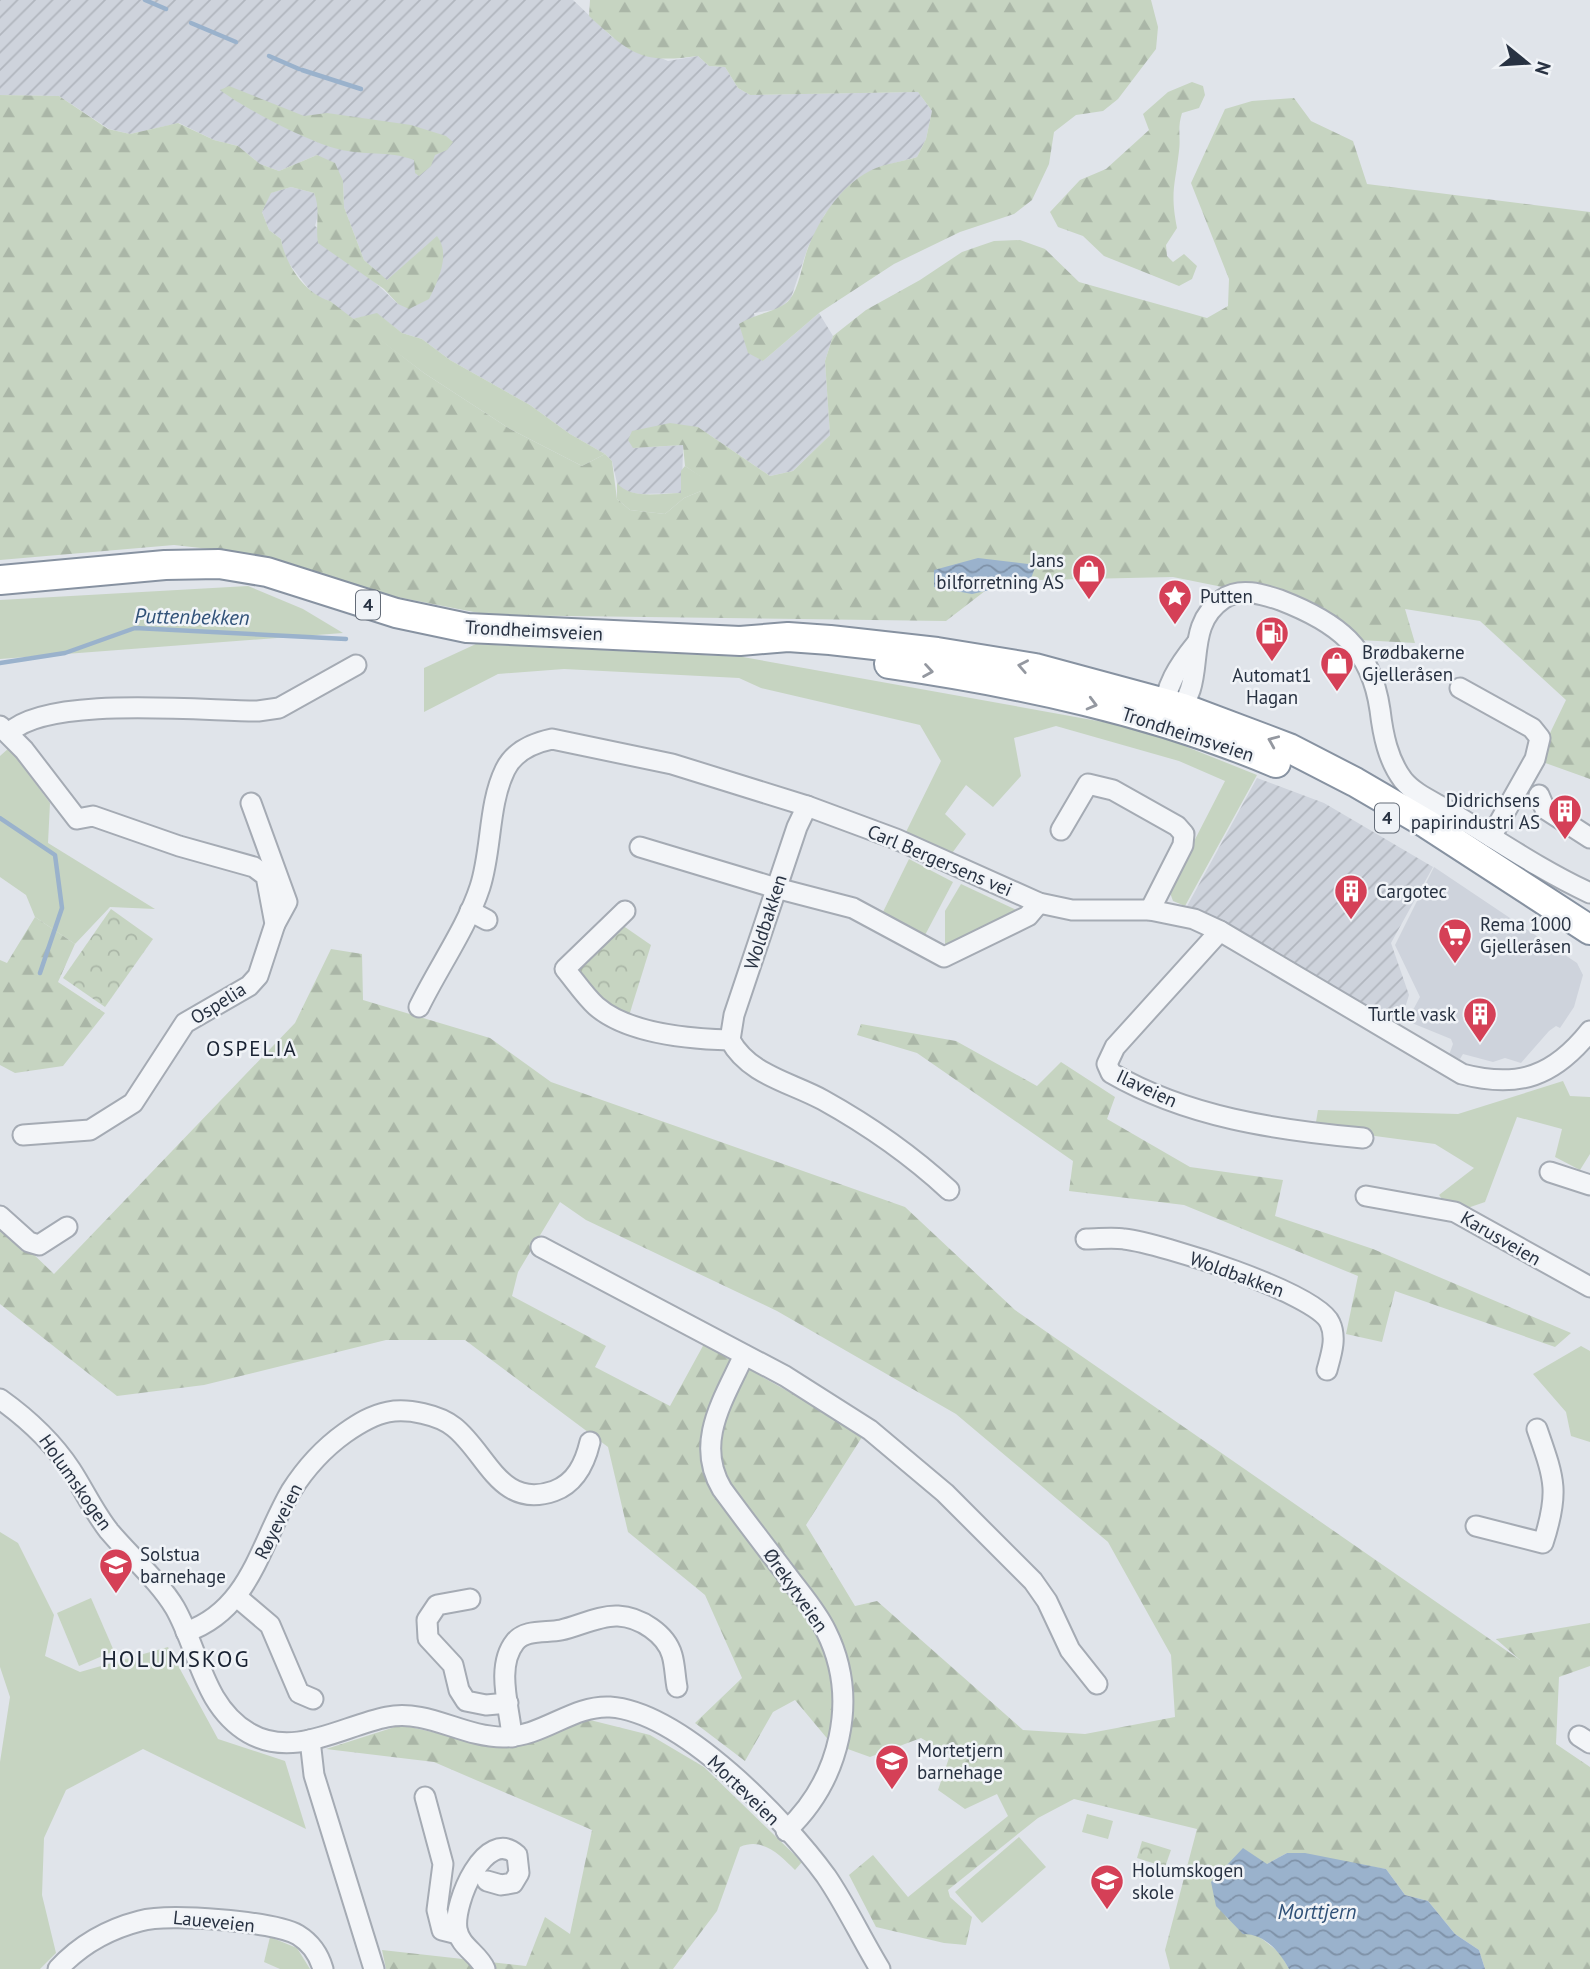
<svg xmlns="http://www.w3.org/2000/svg" width="1590" height="1969" font-family="'PT Sans',sans-serif">
	<style>
		.built { fill: #ced3dc }
		.industrial { fill: url(#industrial-furrows) }
		.grass { fill: #c6d4c1 }
		.forest { fill: url(#forest-firs); fill-rule: evenodd }
		.park { fill: url(#park-crowns) }
		.water { fill: url(#water-waves) }
		.lines { fill: none; stroke-linecap: round; stroke-linejoin: round }
		.stream { stroke: #9ab2cc; stroke-width: 4.5 }
		.minor-casing { stroke: #a5abb4; stroke-width: 23 }
		.highway-casing { stroke: #8792a1; stroke-width: 32 }
		.minor { stroke: #f3f5f8; stroke-width: 19 }
		.highway { stroke: #fff; stroke-width: 28 }
		.oneway { stroke: #9498a0 }
		.labels { text-anchor: middle; stroke-width: 5; stroke-linejoin: round; paint-order: stroke }
		.shield { fill: #f0f3f7; stroke: #646c78; stroke-width: 2 }
		.shield-label { font-size: 18px; font-weight: bold; fill: #283242 }
		.poi-label { font-size: 19px; fill: #283242; stroke: #f0f3f7; text-anchor: start }
		.street-label { font-size: 19px; fill: #283242; stroke: #f0f3f7 }
		.water-label { font-size: 21px; font-style: italic; fill: #305178; stroke: #f0f3f7 }
		.neighbourhood-label { font-size: 21px; letter-spacing: 2px; fill: #1a2333; stroke: #f0f3f7 }
		.quarter-label { font-size: 23px; letter-spacing: 2px; fill: #1a2333; stroke: #f0f3f7 }
	</style>
	<defs>
		<pattern id="industrial-furrows" width="10" height="10" patternUnits="userSpaceOnUse" patternTransform="scale(1.75)"><rect width="10" height="10" fill="#ced3dc"/><path d="M-1 1l2-2M0 10L10 0M9 11l2-2" fill="none" stroke="#b1b6be"/></pattern>
		<pattern id="forest-firs" width="22" height="20" patternUnits="userSpaceOnUse" patternTransform="scale(1.75)"><rect width="22" height="20" fill="#c6d4c1"/><path d="M5 1l3.5 6h-7zM16 11l3.5 6h-7z" fill="#aab6a7"/></pattern>
		<pattern id="park-crowns" width="20" height="18" patternUnits="userSpaceOnUse" patternTransform="scale(1.75)"><rect width="20" height="18" fill="#c6d4c1"/><path d="M2 6a3 3 0 1 1 6 0M12 15a3 3 0 1 1 6 0" fill="none" stroke="#aab6a7"/></pattern>
		<pattern id="water-waves" width="16" height="10" patternUnits="userSpaceOnUse" patternTransform="scale(1.75)"><rect width="16" height="10" fill="#9ab2cc"/><path d="M0 5q4-4 8 0t8 0" fill="none" stroke="#7e91a7"/></pattern>
	</defs>
	<rect width="100%" height="100%" fill="#e0e4ea"/>
	<polygon class="built" points="1434,867 1577,963 1583,975 1574,1007 1560,1028 1556,1026 1549,1031 1521,1063 1505,1058 1493,1062 1463,1054 1460,1059 1449,1055 1453,1044 1451,1039 1407,1021 1420,997 1395,945"/>
	<g class="industrial">
		<polygon points="0,0 573,0 612,37 668,61 698,56 709,66 725,67 738,88 750,95 918,92 932,111 926,139 917,157 876,168 825,214 808,247 791,298 779,309 754,313 763,361 819,313 833,336 825,361 830,435 793,471 770,476 698,427 633,448 683,445 682,493 640,494 623,491 617,483 612,461 605,454 570,434 530,405 450,360 422,339 402,333 377,314 352,319 330,301 315,297 284,257 281,239 269,230 262,212 270,193 291,187 314,193 320,207 315,226 398,304 386,280 364,260 344,207 343,181 317,155 279,171 260,164 238,146 214,140 179,123 130,134 109,129 59,96 0,95"/>
		<polygon points="1257,778 1324,803 1433,867 1391,943 1409,995 1400,1024 1221,921 1186,908"/>
	</g>
	<g class="grass">
		<polygon points="377,313 402,333 422,339 450,360 530,405 570,434 605,454 582,466 510,429 424,373 352,319"/>
		<path d="M685 466 702 477 701 491 684 498 665 514 630 510 617 499V483C631 500 661 493 681 493V471Z"/>
		<polygon points="248,586 303,609 343,633 0,659 0,600"/>
		<polygon points="476,644 743,657 1142,729 1257,775 1185,906 1173,901 1169,890 1225,781 1179,761 1056,726 1014,738 1021,776 993,807 966,785 945,814 966,834 950,856 906,832 941,761 920,725 761,688 739,678 564,669 498,674 424,712 424,668"/>
		<polygon points="9,748 50,803 48,843 155,909 110,907 75,944 35,917 26,895 0,877 0,756"/>
		<polygon points="909,859 953,882 924,937 882,914"/>
		<polygon points="961,884 1023,913 945,949 945,911"/>
		<polygon points="1563,1081 1570,1096 1590,1097 1590,1154 1580,1170 1555,1157 1562,1129 1517,1117 1485,1202 1453,1213 1439,1195 1474,1168 1435,1144 1315,1128 1318,1110 1458,1114"/>
		<polygon points="1581,1346 1590,1351 1590,1442 1571,1436 1566,1412 1533,1374"/>
		<polygon points="0,1532 18,1543 54,1615 45,1656 80,1672 168,1647 218,1739 285,1761 306,1829 143,1749 66,1790 44,1838 42,1895 56,1953 40,1969 0,1969 0,1762 10,1697 0,1667"/>
		<polygon points="91,1598 114,1651 79,1666 57,1613"/>
		<polygon points="1087,1814 1113,1821 1108,1839 1082,1832"/>
		<polygon points="1019,1837 1046,1867 982,1923 955,1892"/>
		<polygon points="270,1937 297,1948 310,1969 280,1969 264,1962"/>
	</g>
	<g class="forest">
		<path d="M590 0H1151L1158 27 1156 49 1118 99 1103 111 1076 115 1054 132 1049 164 1032 200 1014 214 960 232 894 264 819 313 763 361 748 353 739 324C755 313 780 312 790 299 800 286 802 263 808 248 820 217 844 181 876 168 889 163 904 161 917 157L926 139 932 111 918 92 750 95 738 88 725 67 709 66 698 56C640 64 631 54 589 16Z"/>
		<path d="M1192 82 1203 86 1205 95 1199 108 1182 113C1177 129 1181 136 1179 151 1175 186 1170 192 1177 228L1166 245 1167 256 1173 262 1184 254 1197 266 1192 279 1179 286 1104 256 1083 236 1058 227 1050 212 1080 180 1106 169 1149 130 1143 114 1168 92Z"/>
		<path d="M229 86 304 116 327 113 411 125 446 136 453 142 447 150 435 155 431 166 419 176 415 173 414 160C387 150 364 156 338 149 309 142 245 109 220 90Z"/>
		<path d="M0 95 59 96 108 129 130 134 178 123 214 140 238 146 260 164 279 171 317 155 335 163 343 181 344 207 364 260 387 280 437 236C451 254 438 281 429 299L409 309 398 304 384 289 318 243C315 225 321 210 314 193L291 187 271 193 262 212 269 230 281 239C285 264 305 294 330 301L424 373 510 429 582 466 605 454 612 461 617 499 630 510 665 514 684 498 701 491V477L685 466 683 445 633 448 628 440 632 431 670 423 698 427 770 476 793 471 830 435 825 361 833 336 866 310 920 280 962 252 994 241 1020 240 1045 249 1079 282 1207 318 1228 306 1229 279 1191 183 1225 109 1252 101 1294 98 1311 121 1353 141 1367 184 1590 212V779L1537 760 1566 700 1480 621 1405 609 1415 643 1359 640 1277 598 1173 577 998 581 946 621 489 615 392 596 245 553 174 545 0 560Z"/>
		<polygon points="35,917 75,944 58,982 105,1013 63,1066 15,1073 0,1065 0,960 7,963"/>
		<path d="M331 949 362 954 363 1000 490 1038 551 1082 905 1207 1015 1310 1520 1660 1496 1639 1590 1623V1666L1559 1677 1556 1744 1590 1767V1969H1485L1479 1950 1455 1934 1428 1901 1405 1895 1386 1869 1287 1853 1267 1864 1256 1934 1280 1953 1289 1969H1170L1165 1950 1197 1829 1074 1799 1038 1818 948 1890 950 1897 972 1917 966 1945 944 1943 876 1927 849 1875 873 1855 908 1897 1008 1816 997 1794 965 1809 938 1790 950 1755 921 1738 870 1757 831 1743 795 1700 773 1712 745 1761 695 1723 742 1678 705 1595 628 1532 608 1447 465 1340H386L204 1385 117 1396 0 1304V1222L54 1274 295 1023ZM560 1202 586 1220 777 1311 956 1414 1108 1542 1171 1655 1175 1717 1085 1734 1023 1730 877 1601 855 1606 806 1525 864 1434 704 1344 670 1406 595 1367 606 1346 512 1296 518 1272Z"/>
		<polygon points="861,1024 956,1041 1037,1086 1061,1062 1115,1097 1107,1119 1190,1167 1283,1180 1275,1216 1373,1249 1571,1333 1555,1347 1395,1291 1382,1342 1346,1334 1358,1276 1184,1205 1069,1191 1073,1161 917,1053 857,1035"/>
		<path d="M586 1719 650 1735 704 1767 802 1862 795 1870C780 1855 763 1837 740 1847L717 1911 673 1969H386L382 1950 526 1966 545 1917 570 1934 592 1830 434 1762 326 1749 401 1725 503 1748 553 1735Z"/>
	</g>
	<g class="park">
		<polygon points="111,909 153,939 105,1007 63,978"/>
		<polygon points="622,925 651,945 628,1019 602,1003 573,968"/>
		<polygon points="1142,1841 1171,1850 1165,1867 1137,1858"/>
	</g>
	<g class="water">
		<polygon points="978,558 1036,565 1030,581 972,594 934,587 934,570"/>
		<path d="M1243 1848 1267 1864 1287 1853H1305L1386 1869 1405 1895 1428 1901 1455 1934 1479 1950 1485 1969H1289C1279 1951 1265 1934 1243 1934L1216 1906 1211 1882Z"/>
	</g>
	<g class="lines">
		<g class="stream">
			<polyline points="145,0 166,9"/>
			<polyline points="191,23 236,42"/>
			<polyline points="269,56 299,69"/>
			<polyline points="302,70 361,89"/>
			<polyline points="0,663 65,653 135,628 346,639"/>
			<polyline points="0,818 55,855 62,908 40,973"/>
		</g>
		<g class="minor-casing">
			<g id="minor">
				<polyline points="1460,688 1532,728 1540,738 1535,759 1491,837"/>
				<path d="M1164 715C1164 687 1179 665 1196 644"/>
				<path d="M1173 716C1211 684 1179 629 1223 599 1240 587 1262 594 1280 600 1337 622 1371 647 1380 710 1383 735 1388 760 1403 780 1415 795 1437 803 1452 813 1497 840 1542 871 1590 893"/>
				<polyline points="0,726 24,750 77,819 93,816 179,846 254,867 266,876 275,924 258,976 249,986 185,1023 133,1103 90,1130 23,1135"/>
				<path d="M9 733C47 695 202 711 258 711L279 708 356 665"/>
				<polyline points="1539,795 1545,809 1590,838"/>
				<polyline points="251,803 287,902 275,924"/>
				<path d="M807 806 797 827 734 1015 730 1040C749 1075 790 1082 823 1100 868 1125 911 1155 949 1190"/>
				<polyline points="1061,830 1088,784 1113,790 1177,826 1184,834 1183,845 1150,910"/>
				<polyline points="640,847 776,888 853,908 944,957 1028,916 1039,903"/>
				<polyline points="470,911 487,920"/>
				<path d="M625 911 565 969C575 981 585 996 596 1006 628 1034 690 1039 730 1040"/>
				<path d="M1220 931 1115 1047 1107 1064 1111 1073C1187 1117 1276 1130 1363 1138"/>
				<path d="M419 1007C438 968 467 927 480 887 492 850 488 805 505 770 514 751 533 743 552 739L672 764 807 806 896 839 1039 903 1072 910H1150L1194 919 1220 931 1462 1074C1519 1089 1554 1076 1590 1031"/>
				<polyline points="1550,1172 1590,1185"/>
				<polyline points="1366,1196 1455,1212 1590,1287"/>
				<polyline points="0,1216 29,1242 39,1245 67,1227"/>
				<path d="M1086 1239C1099 1239 1112 1237 1124 1239 1160 1243 1318 1293 1330 1323 1337 1338 1331 1355 1327 1370"/>
				<polyline points="541,1247 785,1376 870,1430 945,1493 1033,1581 1047,1601 1070,1650 1097,1684"/>
				<path d="M744 1355C724 1399 694 1442 722 1489 744 1519 767 1549 790 1579 802 1595 817 1612 826 1631 860 1699 840 1780 786 1831"/>
				<path d="M0 1399C28 1419 52 1441 71 1470 84 1490 94 1512 109 1531 129 1555 159 1581 175 1608 199 1650 203 1706 249 1733 294 1759 342 1726 387 1717 428 1709 462 1737 503 1737 543 1737 572 1705 610 1707 682 1712 786 1821 826 1876 846 1905 861 1938 880 1969"/>
				<path d="M1476 1526 1543 1543C1560 1491 1554 1478 1537 1429"/>
				<polyline points="237,1597 270,1625 299,1693 313,1699"/>
				<polyline points="470,1599 437,1605 427,1620 428,1638 453,1665 459,1690 466,1701 486,1705 508,1703"/>
				<path d="M186 1632C250 1610 260 1544 291 1491 305 1469 324 1448 345 1433 358 1424 372 1415 388 1412 408 1408 439 1415 454 1427 487 1453 500 1510 554 1491 576 1483 585 1463 590 1442"/>
				<polyline points="1579,1736 1590,1743"/>
				<path d="M512 1737C510 1709 495 1667 515 1642 525 1629 546 1633 561 1630 579 1626 600 1615 618 1616 640 1617 666 1634 672 1655 675 1665 675 1677 677 1687"/>
				<polyline points="310,1740 314,1775 374,1969"/>
				<polyline points="425,1797 443,1864 437,1910 442,1930 458,1934"/>
				<path d="M58 1969C80 1945 109 1929 140 1921 169 1913 273 1921 298 1935 311 1943 319 1955 323 1969"/>
				<path d="M485 1969C478 1953 460 1947 457 1929 453 1902 486 1826 517 1855L519 1873 513 1883 501 1885 487 1881"/>
			</g>
		</g>
		<g class="highway-casing">
			<g id="highway">
				<polyline points="0,580 165,565 219,564 267,572 396,613 467,628 740,641 788,637 830,640 937,652 1035,668 1183,708 1289,748 1355,782 1427,824 1590,930"/>
				<path d="M889 664C1020 683 1153 711 1276 763"/>
			</g>
		</g>
		<use href="#minor" class="minor"/>
		<use href="#highway" class="highway"/>
	</g>
	<defs><path id="oneway-chevron" d="M-2-3.5L2.5 0L-2 3.5" fill="none" stroke-width="1.6" stroke-linecap="round" stroke-linejoin="round" transform="scale(1.75)"/></defs>
	<g class="oneway">
		<use href="#oneway-chevron" transform="translate(1023 666) rotate(-169)"/>
		<use href="#oneway-chevron" transform="translate(928 671) rotate(9)"/>
		<use href="#oneway-chevron" transform="translate(1092 704) rotate(15)"/>
		<use href="#oneway-chevron" transform="translate(1273 741) rotate(-157)"/>
	</g>
	<defs>
		<g id="shop-pin" transform="scale(1.75)"><path d="M0 17L-7.5 6A9.5 9.5 0 1 1 7.5 6Z" fill="#d54057" stroke="#f0f3f7"/><path d="M-5-2.5h2.3a2.7 3.5 0 0 1 5.4 0H5L5.5 6h-11ZM-1.5-2.5h3a1.5 2.3 0 0 0-3 0Z" fill="#fff"/></g>
		<g id="sight-pin" transform="scale(1.75)"><path d="M0 17L-7.5 6A9.5 9.5 0 1 1 7.5 6Z" fill="#d54057" stroke="#f0f3f7"/><path d="M0-6L1.8-2.2L6-1.7L2.9 1.2L3.7 5.4L0 3.3L-3.7 5.4L-2.9 1.2L-6-1.7L-1.8-2.2Z" fill="#fff"/></g>
		<g id="fuel-pin" transform="scale(1.75)"><path d="M0 17L-7.5 6A9.5 9.5 0 1 1 7.5 6Z" fill="#d54057" stroke="#f0f3f7"/><path d="M-5.5-6h7V0h2V4h1.3V-2.5L3-4.5l.8-.8L6-3V5H2.5V1h-1V6h-7ZM-4.2-4.7v3.2H.2V-4.7Z" fill="#fff"/></g>
		<g id="building-pin" transform="scale(1.75)"><path d="M0 17L-7.5 6A9.5 9.5 0 1 1 7.5 6Z" fill="#d54057" stroke="#f0f3f7"/><path d="M-4-6H4V6H1V3H-1V6H-4ZM-2.5-4.3h1.7v1.8h-1.7ZM.8-4.3h1.7v1.8H.8ZM-2.5-1h1.7V.8h-1.7ZM.8-1h1.7V.8H.8Z" fill="#fff"/></g>
		<g id="supermarket-pin" transform="scale(1.75)"><path d="M0 17L-7.5 6A9.5 9.5 0 1 1 7.5 6Z" fill="#d54057" stroke="#f0f3f7"/><path d="M-6-5.5h2.5l.6 2H6L4.5 2H-2.5L-4.4-4H-6ZM-1.5 3.2a1.3 1.3 0 1 0 .1 0ZM3 3.2a1.3 1.3 0 1 0 .1 0Z" fill="#fff"/></g>
		<g id="school-pin" transform="scale(1.75)"><path d="M0 17L-7.5 6A9.5 9.5 0 1 1 7.5 6Z" fill="#d54057" stroke="#f0f3f7"/><path d="M0-5L7-2L0 1L-7-2ZM-4 1L0 2.5L4 1V4Q0 6-4 4Z" fill="#fff"/></g>
	</defs>
	<g fill-rule="evenodd">
		<use href="#shop-pin" x="1089" y="571"/>
		<use href="#sight-pin" x="1175" y="596"/>
		<use href="#fuel-pin" x="1272" y="633"/>
		<use href="#shop-pin" x="1337" y="663"/>
		<use href="#building-pin" x="1565" y="811"/>
		<use href="#building-pin" x="1351" y="891"/>
		<use href="#supermarket-pin" x="1455" y="935"/>
		<use href="#building-pin" x="1480" y="1014"/>
		<use href="#school-pin" x="116" y="1565"/>
		<use href="#school-pin" x="892" y="1761"/>
		<use href="#school-pin" x="1107" y="1881"/>
	</g>
	<g class="labels">
		<g class="shield">
			<rect x="356" y="590.5" width="24" height="29" rx="5"/>
			<rect x="1375" y="803.5" width="24" height="29" rx="5"/>
		</g>
		<g class="shield-label">
			<text x="368" y="611">4</text>
			<text x="1387" y="824">4</text>
		</g>
		<g class="poi-label">
			<text x="1064" y="567" text-anchor="end">Jans<tspan x="1064" dy="22">bilforretning AS</tspan></text>
			<text x="1200" y="603">Putten</text>
			<text x="1362" y="659">Brødbakerne<tspan x="1362" dy="22">Gjelleråsen</tspan></text>
			<text x="1272" y="682" text-anchor="middle">Automat1<tspan x="1272" dy="22">Hagan</tspan></text>
			<text x="1540" y="807" text-anchor="end">Didrichsens<tspan x="1540" dy="22">papirindustri AS</tspan></text>
			<text x="1376" y="898">Cargotec</text>
			<text x="1480" y="931">Rema 1000<tspan x="1480" dy="22">Gjelleråsen</tspan></text>
			<text x="1456" y="1021" text-anchor="end">Turtle vask</text>
			<text x="140" y="1561">Solstua<tspan x="140" dy="22">barnehage</tspan></text>
			<text x="917" y="1757">Mortetjern<tspan x="917" dy="22">barnehage</tspan></text>
			<text x="1132" y="1877">Holumskogen<tspan x="1132" dy="22">skole</tspan></text>
		</g>
		<g class="street-label">
			<text transform="translate(534 630) rotate(3)" y="7">Trondheimsveien</text>
			<text transform="translate(1188 734) rotate(18)" y="7">Trondheimsveien</text>
			<text transform="translate(940 860) rotate(23)" y="7">Carl Bergersens vei</text>
			<text transform="translate(765 922) rotate(-72)" y="7">Woldbakken</text>
			<text transform="translate(218 1003) rotate(-32)" y="7">Ospelia</text>
			<text transform="translate(1147 1088) rotate(25)" y="7">Ilaveien</text>
			<text transform="translate(1501 1238) rotate(30)" y="7">Karusveien</text>
			<text transform="translate(1237 1274) rotate(20)" y="7">Woldbakken</text>
			<text transform="translate(76 1482) rotate(55)" y="7">Holumskogen</text>
			<text transform="translate(278 1521) rotate(-63)" y="7">Røyeveien</text>
			<text transform="translate(796 1590) rotate(55)" y="7">Ørekytveien</text>
			<text transform="translate(744 1790) rotate(44)" y="7">Morteveien</text>
			<text transform="translate(214 1921) rotate(6)" y="7">Laueveien</text>
		</g>
		<g class="water-label">
			<text transform="translate(192 617) rotate(1)" y="7">Puttenbekken</text>
			<text x="1317" y="1919">Morttjern</text>
		</g>
		<g class="neighbourhood-label">
			<text x="252" y="1056">OSPELIA</text>
		</g>
		<g class="quarter-label">
			<text x="176" y="1667">HOLUMSKOG</text>
		</g>
	</g>
	<g transform="translate(1527 63) rotate(108)" stroke="#f0f3f7" stroke-width="5" paint-order="stroke">
	<path d="M0-5L12 26L0 18L-12 26Z" fill="#283242"/>
	<text y="-10" font-size="19" font-weight="bold" text-anchor="middle" fill="#283242">N</text>
	</g>
</svg>
